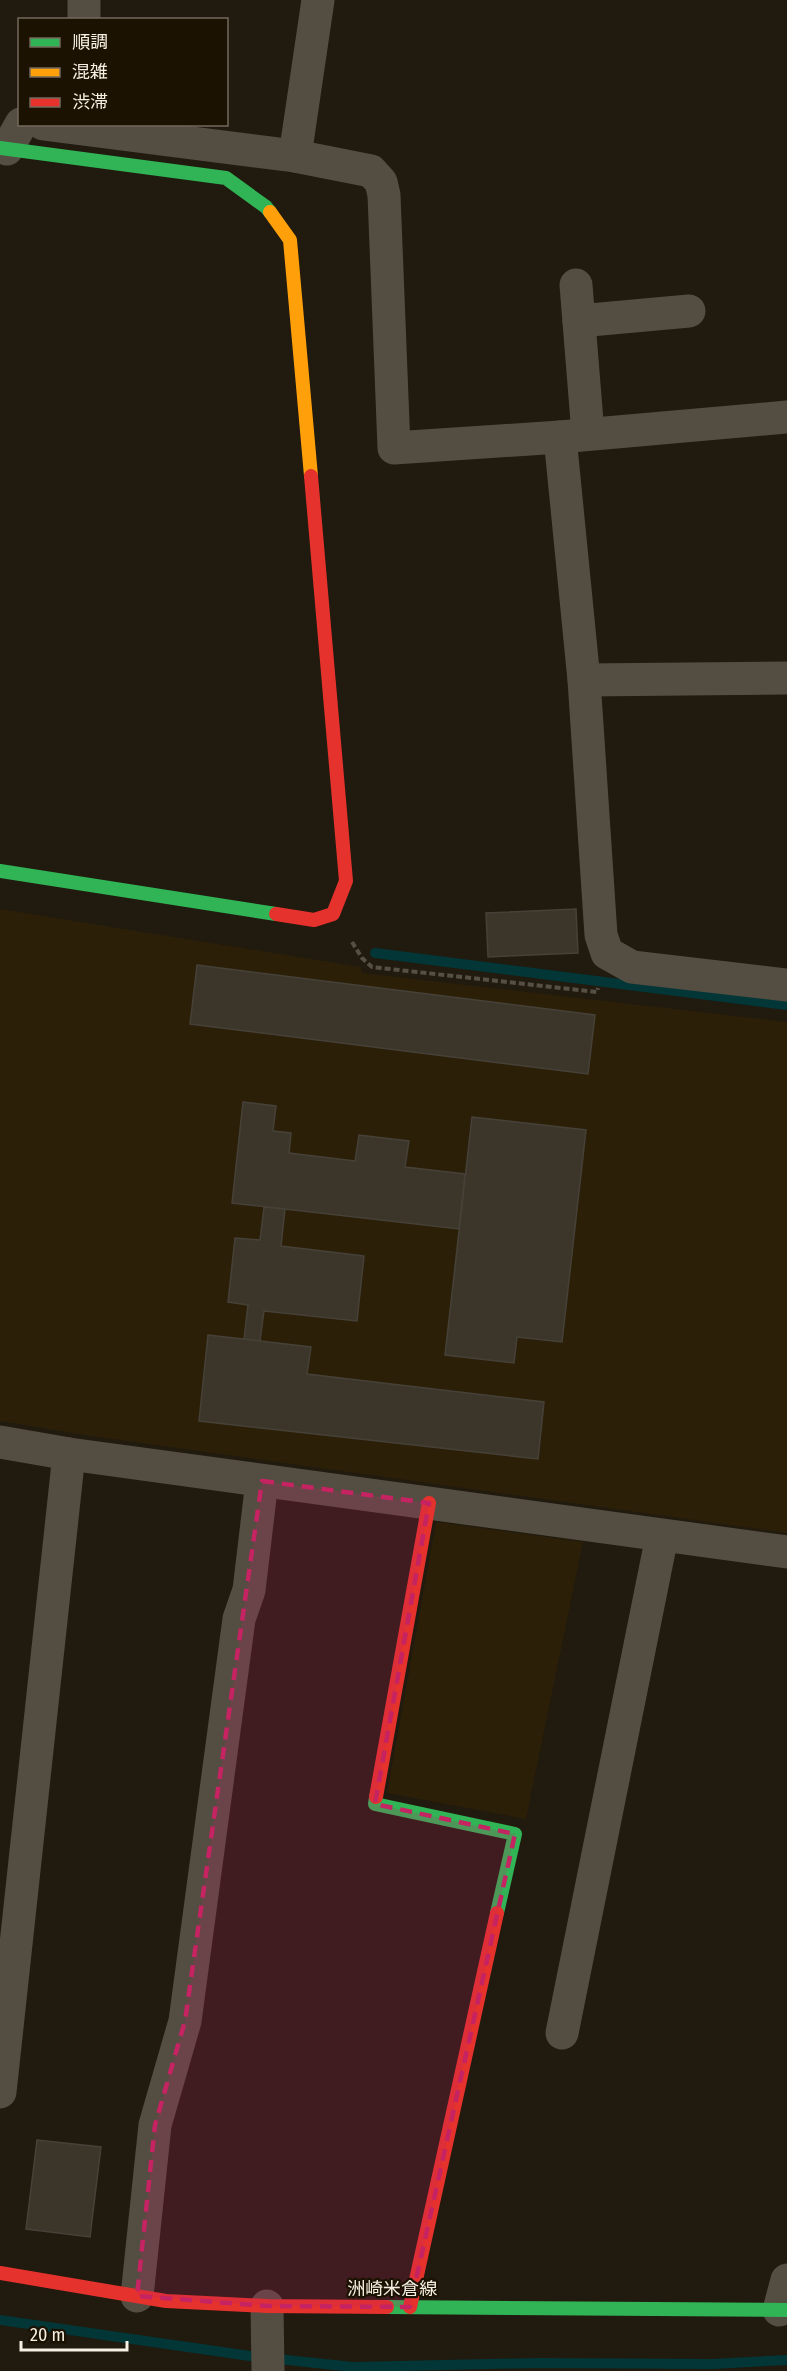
<svg xmlns="http://www.w3.org/2000/svg" width="787" height="2371" font-family="'Fira Sans Condensed','Noto Sans JP',sans-serif">
	<style>
		.built { fill: #2c1f08 }
		.lines { fill: none; stroke-linecap: round; stroke-linejoin: round }
		.stream { stroke: #033636; stroke-width: 10 }
		.building { fill: #3c362a; stroke: #464138; stroke-width: 1.5 }
		.path { stroke: #564f45; stroke-width: 4; stroke-dasharray: 6 3; stroke-linecap: butt }
		.street { stroke: #544d42; stroke-width: 33 }
		.fast { stroke: #30b455; stroke-width: 14 }
		.slow { stroke: #ff9f0a; stroke-width: 14 }
		.jam { stroke: #e5322d; stroke-width: 14 }
		.marked { fill: #c52362; fill-opacity: 0.2; stroke: #c52362; stroke-width: 4.5; stroke-dasharray: 12 8; stroke-linejoin: round }
		.labels { text-anchor: middle; stroke-width: 4.5; stroke-linejoin: round; paint-order: stroke }
		.street-label { font-size: 18px; fill: #f6efe3; stroke: #1c1202 }
	</style>
	<rect width="100%" height="100%" fill="#201a0f"/>
	<g class="built">
		<polygon points="0,909 361,967 362,973 787,1022 787,1533 84,1435 0,1421"/>
		<polygon points="436,1522 583,1542 526,1819 387,1793"/>
	</g>
	<g class="lines">
		<g class="stream">
			<polyline points="375,953 787,1005"/>
			<polyline points="0,2320 250,2356 353,2367 537,2363 713,2364 787,2360"/>
		</g>
	</g>
	<g class="building">
		<polygon points="576,909 578,953 488,957 486,913"/>
		<polygon points="197,965 595,1015 588,1074 190,1024"/>
		<polygon points="243,1102 276,1106 273,1131 291,1133 289,1153 355,1161 359,1135 409,1141 405,1167 465,1174 459,1229 232,1203"/>
		<polygon points="472,1117 586,1130 562,1342 517,1337 514,1363 445,1355"/>
		<polygon points="264,1207 285,1209 281,1246 364,1256 357,1321 264,1311 260,1341 244,1339 248,1305 228,1302 235,1238 260,1240"/>
		<polygon points="208,1335 311,1347 307,1374 544,1402 538,1459 199,1421"/>
		<polygon points="37,2140 101,2147 90,2237 26,2229"/>
	</g>
	<g class="lines">
		<polyline class="path" points="352,942 362,958 372,967 597,992 598,988"/>
		<g class="street">
			<polyline points="84,0 84,20"/>
			<polyline points="43,124 295,156 371,171 381,182 384,195 394,448 560,437 787,417"/>
			<polyline points="7,149 21,124"/>
			<polyline points="295,156 318,0"/>
			<polyline points="576,285 588,434"/>
			<polyline points="579,321 689,311"/>
			<polyline points="560,437 584,680 601,935 607,953 632,967 787,985"/>
			<polyline points="584,680 787,678"/>
			<polyline points="0,1442 69,1454 787,1552"/>
			<polyline points="562,2033 662,1536"/>
			<polyline points="0,2092 69,1454"/>
			<polyline points="137,2296 155,2125 185,2021 239,1619 249,1590 262,1481"/>
			<polyline points="267,2306 268,2371"/>
			<polyline points="779,2310 787,2280"/>
		</g>
		<g class="fast">
			<polyline points="0,148 226,178 266,207 270,212"/>
			<polyline points="0,871 276,914"/>
			<polyline points="376,1797 375,1804 515,1834 497,1913"/>
			<polyline points="387,2307 787,2310"/>
		</g>
		<polyline class="slow" points="270,212 290,240 311,476"/>
		<g class="jam">
			<polyline points="276,914 314,920 333,914 346,881 311,476"/>
			<polyline points="376,1797 429,1503"/>
			<polyline points="0,2273 166,2301 267,2306 387,2307"/>
			<polyline points="410,2307 497,1913"/>
		</g>
	</g>
	<path class="marked" d="M262 1481 429 1503 375 1804 515 1834 410 2307 267 2306 137 2296 155 2125 185 2021Z"/>
	<g class="labels">
		<g class="street-label">
			<text x="392" y="2295">洲崎米倉線</text>
		</g>
	</g>
	<rect x="18" y="18" width="210" height="108" fill="#1c1202" stroke="#736a5c" stroke-width="1.5"/>
	<rect x="30" y="38" width="30" height="9" fill="#30b455" stroke="#736a5c" stroke-width="1.5"/>
	<text x="72" y="48" font-size="18" fill="#f6efe3">順調</text>
	<rect x="30" y="68" width="30" height="9" fill="#ff9f0a" stroke="#736a5c" stroke-width="1.5"/>
	<text x="72" y="78" font-size="18" fill="#f6efe3">混雑</text>
	<rect x="30" y="98" width="30" height="9" fill="#e5322d" stroke="#736a5c" stroke-width="1.5"/>
	<text x="72" y="108" font-size="18" fill="#f6efe3">渋滞</text>
	<path d="M21 2341v9h106v-9" fill="none" stroke="#f6efe3" stroke-width="3"/>
	<text x="30" y="2341" font-size="18" fill="#f6efe3" stroke="#1c1202" stroke-width="4.5" paint-order="stroke">20 m</text>
</svg>
